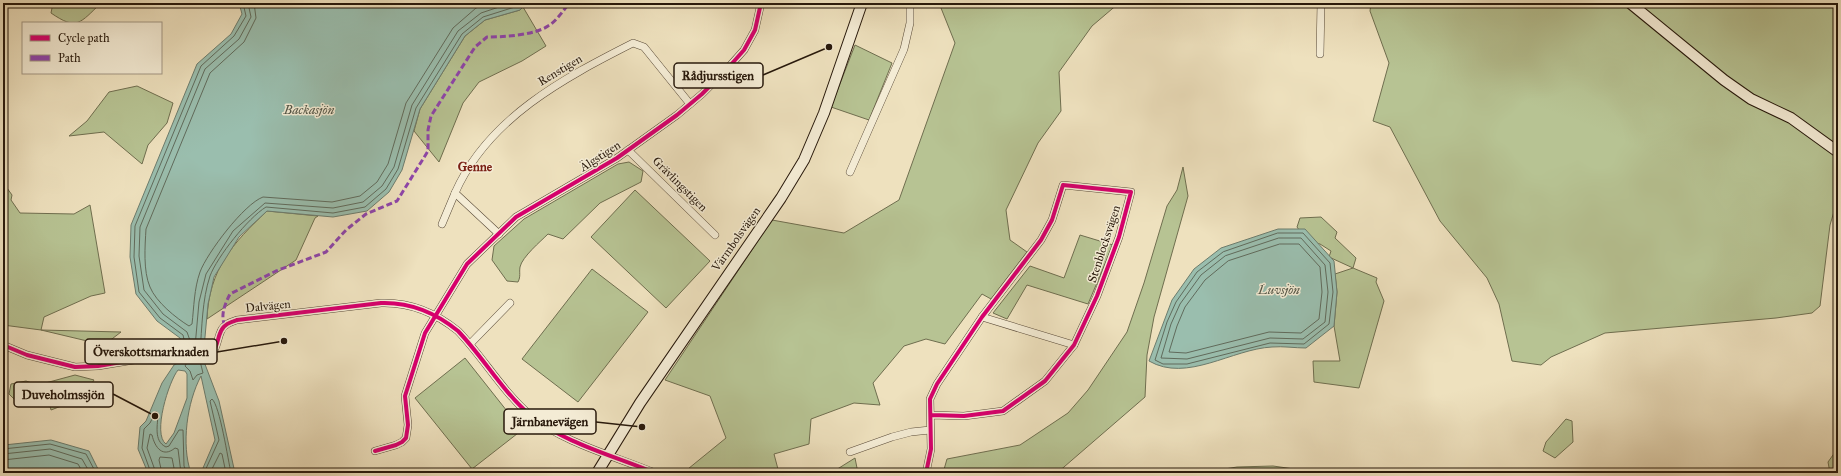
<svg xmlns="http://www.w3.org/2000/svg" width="1841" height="476" font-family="'IM FELL Great Primer',serif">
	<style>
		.green { fill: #b7c393; stroke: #6f6e4f }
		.water { fill: #9abeae; stroke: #6c7c6d; fill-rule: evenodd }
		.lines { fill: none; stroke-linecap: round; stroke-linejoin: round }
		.shore { stroke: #606b5c; stroke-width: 1 }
		.street-casing { stroke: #594a38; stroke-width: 8 }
		.secondary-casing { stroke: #27180b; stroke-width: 12 }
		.street { stroke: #f4ecd5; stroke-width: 7 }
		.secondary { stroke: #f4ecd5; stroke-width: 10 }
		.quiet { stroke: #8e44ad; stroke-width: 3; stroke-dasharray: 6 3; stroke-linecap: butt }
		.cycleway-casing { stroke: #f4ecd5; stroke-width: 6 }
		.cycleway { stroke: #d6006c; stroke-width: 4 }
		.labels { text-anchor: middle; stroke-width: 3; stroke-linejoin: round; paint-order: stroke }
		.street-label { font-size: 12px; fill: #27180b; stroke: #f4ecd5 }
		.water-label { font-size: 13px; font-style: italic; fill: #4f5244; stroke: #f4ecd5 }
		.neighbourhood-label { font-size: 13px; font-weight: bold; fill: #7a1f14; stroke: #f4ecd5 }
		.leader { fill: none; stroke: #27180b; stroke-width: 1.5 }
		.callout-dot { fill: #27180b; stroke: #f4ecd5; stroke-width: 1.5 }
		.callout { fill: #f4ecd5; stroke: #27180b; stroke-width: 1.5 }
		.callout-label { font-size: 13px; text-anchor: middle; font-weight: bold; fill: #27180b }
	</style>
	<rect width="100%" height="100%" fill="#eee1be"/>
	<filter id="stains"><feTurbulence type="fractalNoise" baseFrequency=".005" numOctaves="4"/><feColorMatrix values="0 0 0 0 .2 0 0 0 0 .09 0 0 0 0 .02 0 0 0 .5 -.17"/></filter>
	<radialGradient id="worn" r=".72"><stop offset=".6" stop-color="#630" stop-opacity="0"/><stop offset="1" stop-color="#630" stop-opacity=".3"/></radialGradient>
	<g class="green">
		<path d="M53 3H101C80 23 77 31 51 13Z"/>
		<polygon points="939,3 1119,3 1092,26 1059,72 1061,111 1038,143 1006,210 1010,240 1027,252 991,299 982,294 945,344 926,339 904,346 873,383 880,405 854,403 811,419 809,444 774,454 779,473 683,473 726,438 710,396 665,380 772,220 844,233 899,200 955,43"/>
		<polygon points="1371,3 1838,3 1838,198 1830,225 1820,306 1812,313 1776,318 1605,333 1551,357 1541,365 1512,361 1499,304 1487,278 1440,221 1390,127 1373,121 1389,63 1370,11"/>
		<polygon points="523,7 546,46 522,61 479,82 463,103 439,162 414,131 420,109 465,36 485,20 520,10"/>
		<polygon points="855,45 892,63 869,120 831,107"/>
		<polygon points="137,86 173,103 167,123 148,145 142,164 104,132 69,136 87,121 109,92"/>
		<path d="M629 162 643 171 641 182 600 203 563 239 548 234C541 241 522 257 520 267 519 273 521 276 518 282L507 281 492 260 494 246 524 219 618 164Z"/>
		<polygon points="1183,167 1188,196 1154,317 1147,355 1145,397 1057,473 943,473 947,459 1020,445 1068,413 1088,390 1127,332 1144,283 1167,206 1177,190"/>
		<polygon points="3,187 7,188 12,195 11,200 20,213 74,214 90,205 105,293 91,296 44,317 41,330 121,332 104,345 41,330 3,325"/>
		<polygon points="635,190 710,261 666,308 591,237"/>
		<path d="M267 211 318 216 315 218 296 260 207 319C209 269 233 243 267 211Z"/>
		<polygon points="1321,217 1337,232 1335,238 1356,258 1353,268 1377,278 1376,282 1384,301 1359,388 1314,382 1313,361 1340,361 1334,326 1337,292 1335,274 1353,268 1329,257 1331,251 1320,244 1307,241 1297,227 1300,218"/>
		<polygon points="1080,235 1113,245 1088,304 1027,285 1007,319 993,313 1030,266 1064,278"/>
		<polygon points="592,269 648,312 578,402 522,359"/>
		<polygon points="465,358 522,430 472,469 415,398"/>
		<polygon points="75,375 94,380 82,398 51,410 48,398 36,392 14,399 9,394 11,384 26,381 38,385"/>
		<polygon points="1566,419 1572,421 1573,442 1555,458 1543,451 1546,442"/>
		<polygon points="1838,448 1838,473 1830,473 1828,462"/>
		<polygon points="855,458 858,473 831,473"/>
		<polygon points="1273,466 1322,473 1200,473 1237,467"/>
	</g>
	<g class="water">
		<path d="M239 3H527L520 10 485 20 465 36 420 109 402 170 389 192 367 211 333 217 267 211 239 237 214 277 208 304 203 359 219 401 235 473H198L203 468 215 440 201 376C187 402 181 445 191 473H148L138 449 140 427 146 421 162 383 174 365 185 359 180 338 157 321 136 294 130 257 131 225 197 64 231 34 242 14ZM178 370 185 371 187 374V398L174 433 166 444C152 434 169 381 178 370Z"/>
		<path d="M1278 229H1305L1334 261 1337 292 1334 326 1306 348C1295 348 1283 346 1272 347 1232 349 1187 383 1149 361L1172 300 1194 269 1221 248Z"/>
		<polygon points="51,440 89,451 100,473 3,473 4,445"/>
	</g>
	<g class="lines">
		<g class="shore">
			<polyline points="248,3 251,17 239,39 205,69 140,227 139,256 144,290 163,314 187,332 193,349 195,347 199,302 206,274 233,231 265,203 333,208 363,202 382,186 394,167 412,105 458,31 481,13 511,3"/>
			<path d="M254 3 256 18 244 42 210 73 146 229C145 246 143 271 150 287 156 302 176 318 189 326L192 324C194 307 194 289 200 272 207 253 244 204 263 197L332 202 360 196 377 182 388 164 406 103 453 28 476 8 491 3"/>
			<polygon points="1278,233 1303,233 1330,263 1333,292 1329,324 1304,344 1270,343 1187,364 1163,364 1155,360 1167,322 1176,302 1197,272 1223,252"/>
			<polygon points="1279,238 1301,238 1325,265 1328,292 1325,322 1303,339 1270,338 1187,359 1161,358 1171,324 1180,304 1201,275 1225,256"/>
			<polygon points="1280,244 1299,244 1320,267 1322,292 1319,319 1301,333 1269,332 1186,353 1169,352 1177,326 1185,307 1205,280 1228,261"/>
			<polyline points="187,352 183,335 160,318 139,292 134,257 135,226 201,66 234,36 246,16 243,3"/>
			<path d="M200 352C202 328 202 300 210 276 217 257 248 218 266 207L333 213 365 207 386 189 398 169 416 108 462 34 483 17 518 6 521 3"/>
			<polyline points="188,361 185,366 190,371 193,380 197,375 203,373 200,361"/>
			<polyline points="3,449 50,444 86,454 96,473"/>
			<polyline points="3,454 50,449 82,459 90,473"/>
			<polyline points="3,460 49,455 78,464 83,473"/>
			<path d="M151 473 142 448 144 429 150 423 156 411 158 413C158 424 153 441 166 447L169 446 179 430H183L184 466 187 473"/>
			<path d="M156 473 147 448 150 434 152 435C155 448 163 458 175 448L178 449 181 473"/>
			<polyline points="162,473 159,460 160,457 172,458 175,473"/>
			<path d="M204 473 219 440 210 401 212 399C220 406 228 460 231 473"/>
			<polyline points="210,473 220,453 222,454 226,473"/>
		</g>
		<g class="street-casing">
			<g id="street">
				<polyline points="1320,54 1321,3"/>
				<polyline points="628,150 715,235"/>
				<polyline points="850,172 904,49 910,23 910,3"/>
				<polyline points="442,224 455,193"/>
				<path d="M499 234 455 193C488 118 564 78 633 43L644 47 690 104"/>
				<polyline points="982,317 1074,345"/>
				<polyline points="470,344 510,303"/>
				<path d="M3 345 27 355 75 367 98 366 158 356 204 357C218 354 216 341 221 331 224 324 231 322 237 320L381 303C411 302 436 313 458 331 483 357 503 392 530 415 563 443 615 456 655 473"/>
				<polyline points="375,451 396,445 402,442 406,438 408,425 405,396 425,333 467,264 516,217 617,158 677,115 702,94 728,68 744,50 755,30 761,3"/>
				<polyline points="850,452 892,437 911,432 930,430"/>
				<polyline points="926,473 931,449 930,399 937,384 982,317 1041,240 1052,220 1063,185 1131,192 1119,237 1097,296 1074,345 1045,381 1003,411 964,416 931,415"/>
			</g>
		</g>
		<g class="secondary-casing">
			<g id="secondary">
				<polyline points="1630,3 1724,80 1751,99 1791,118 1838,152"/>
				<polyline points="597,473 640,403 781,198 804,160 824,113 862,3"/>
			</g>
		</g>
		<use href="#street" class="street"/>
		<use href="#secondary" class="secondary"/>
		<path class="quiet" d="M225 326C220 315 225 304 230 294L276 271 326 252 346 230 366 214 397 201 428 151V130L431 116 475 47 487 37C504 37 535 35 548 26 557 21 563 10 570 3"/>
		<g class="cycleway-casing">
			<g id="cycleway">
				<path d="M3 345 27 355 75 367 98 366 158 356 204 357C218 354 216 341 221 331 224 324 231 322 237 320L381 303C411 302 436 313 458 331 483 357 503 392 530 415 563 443 615 456 655 473"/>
				<polyline points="375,451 396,445 402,442 406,438 408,425 405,396 425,333 467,264 516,217 617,158 677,115 702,94 728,68 744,50 755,30 761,3"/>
				<polyline points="926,473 931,449 930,399 937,384 982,317 1041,240 1052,220 1063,185 1131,192 1119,237 1097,296 1074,345 1045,381 1003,411 964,416 931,415"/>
			</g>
		</g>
		<use href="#cycleway" class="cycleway"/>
	</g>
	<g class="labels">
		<g class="street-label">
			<text transform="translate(560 70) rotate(-31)" y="4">Renstigen</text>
			<text transform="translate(600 156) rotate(-33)" y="4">Älgstigen</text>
			<text transform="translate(680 184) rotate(45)" y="4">Grävlingstigen</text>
			<text transform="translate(736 239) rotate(-55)" y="4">Värmbolsvägen</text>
			<text transform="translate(1104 244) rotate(-72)" y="4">Stenblocksvägen</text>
			<text transform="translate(268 306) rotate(-6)" y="4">Dalvägen</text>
		</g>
		<g class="water-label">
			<text x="309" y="114">Backasjön</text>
			<text x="1279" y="294">Luvsjön</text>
		</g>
		<g class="neighbourhood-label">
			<text x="475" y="171">Genne</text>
		</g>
	</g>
	<path class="leader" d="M829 47L763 75M284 341L217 352M155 416L113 394M642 427L596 422"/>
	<g class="callout-dot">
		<circle cx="829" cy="47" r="4"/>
		<circle cx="284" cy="341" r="4"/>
		<circle cx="155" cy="416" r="4"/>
		<circle cx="642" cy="427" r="4"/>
	</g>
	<g class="callout">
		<rect x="674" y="63" width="89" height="25" rx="4"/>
		<rect x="85" y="339" width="132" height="25" rx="4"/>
		<rect x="14" y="382" width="99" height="25" rx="4"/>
		<rect x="504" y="409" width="92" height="25" rx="4"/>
	</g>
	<g class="callout-label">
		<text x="718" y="80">Rådjursstigen</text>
		<text x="151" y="356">Överskottsmarknaden</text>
		<text x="63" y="399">Duveholmssjön</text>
		<text x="550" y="426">Järnbanevägen</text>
	</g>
	<rect width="1841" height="476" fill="none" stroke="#eee1be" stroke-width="16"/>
	<rect x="4" y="4" width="1833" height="468" fill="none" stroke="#27180b" stroke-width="2"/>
	<rect x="8" y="8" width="1825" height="460" fill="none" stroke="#27180b"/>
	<rect x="22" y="22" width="140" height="52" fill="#f4ecd5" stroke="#a29784"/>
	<rect x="30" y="35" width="20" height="6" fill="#d6006c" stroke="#a29784"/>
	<text x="58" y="42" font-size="12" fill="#27180b">Cycle path</text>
	<rect x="30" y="55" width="20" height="6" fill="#8e44ad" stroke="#a29784"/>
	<text x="58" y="62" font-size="12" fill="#27180b">Path</text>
	<rect width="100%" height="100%" filter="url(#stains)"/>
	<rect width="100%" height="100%" fill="url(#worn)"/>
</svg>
